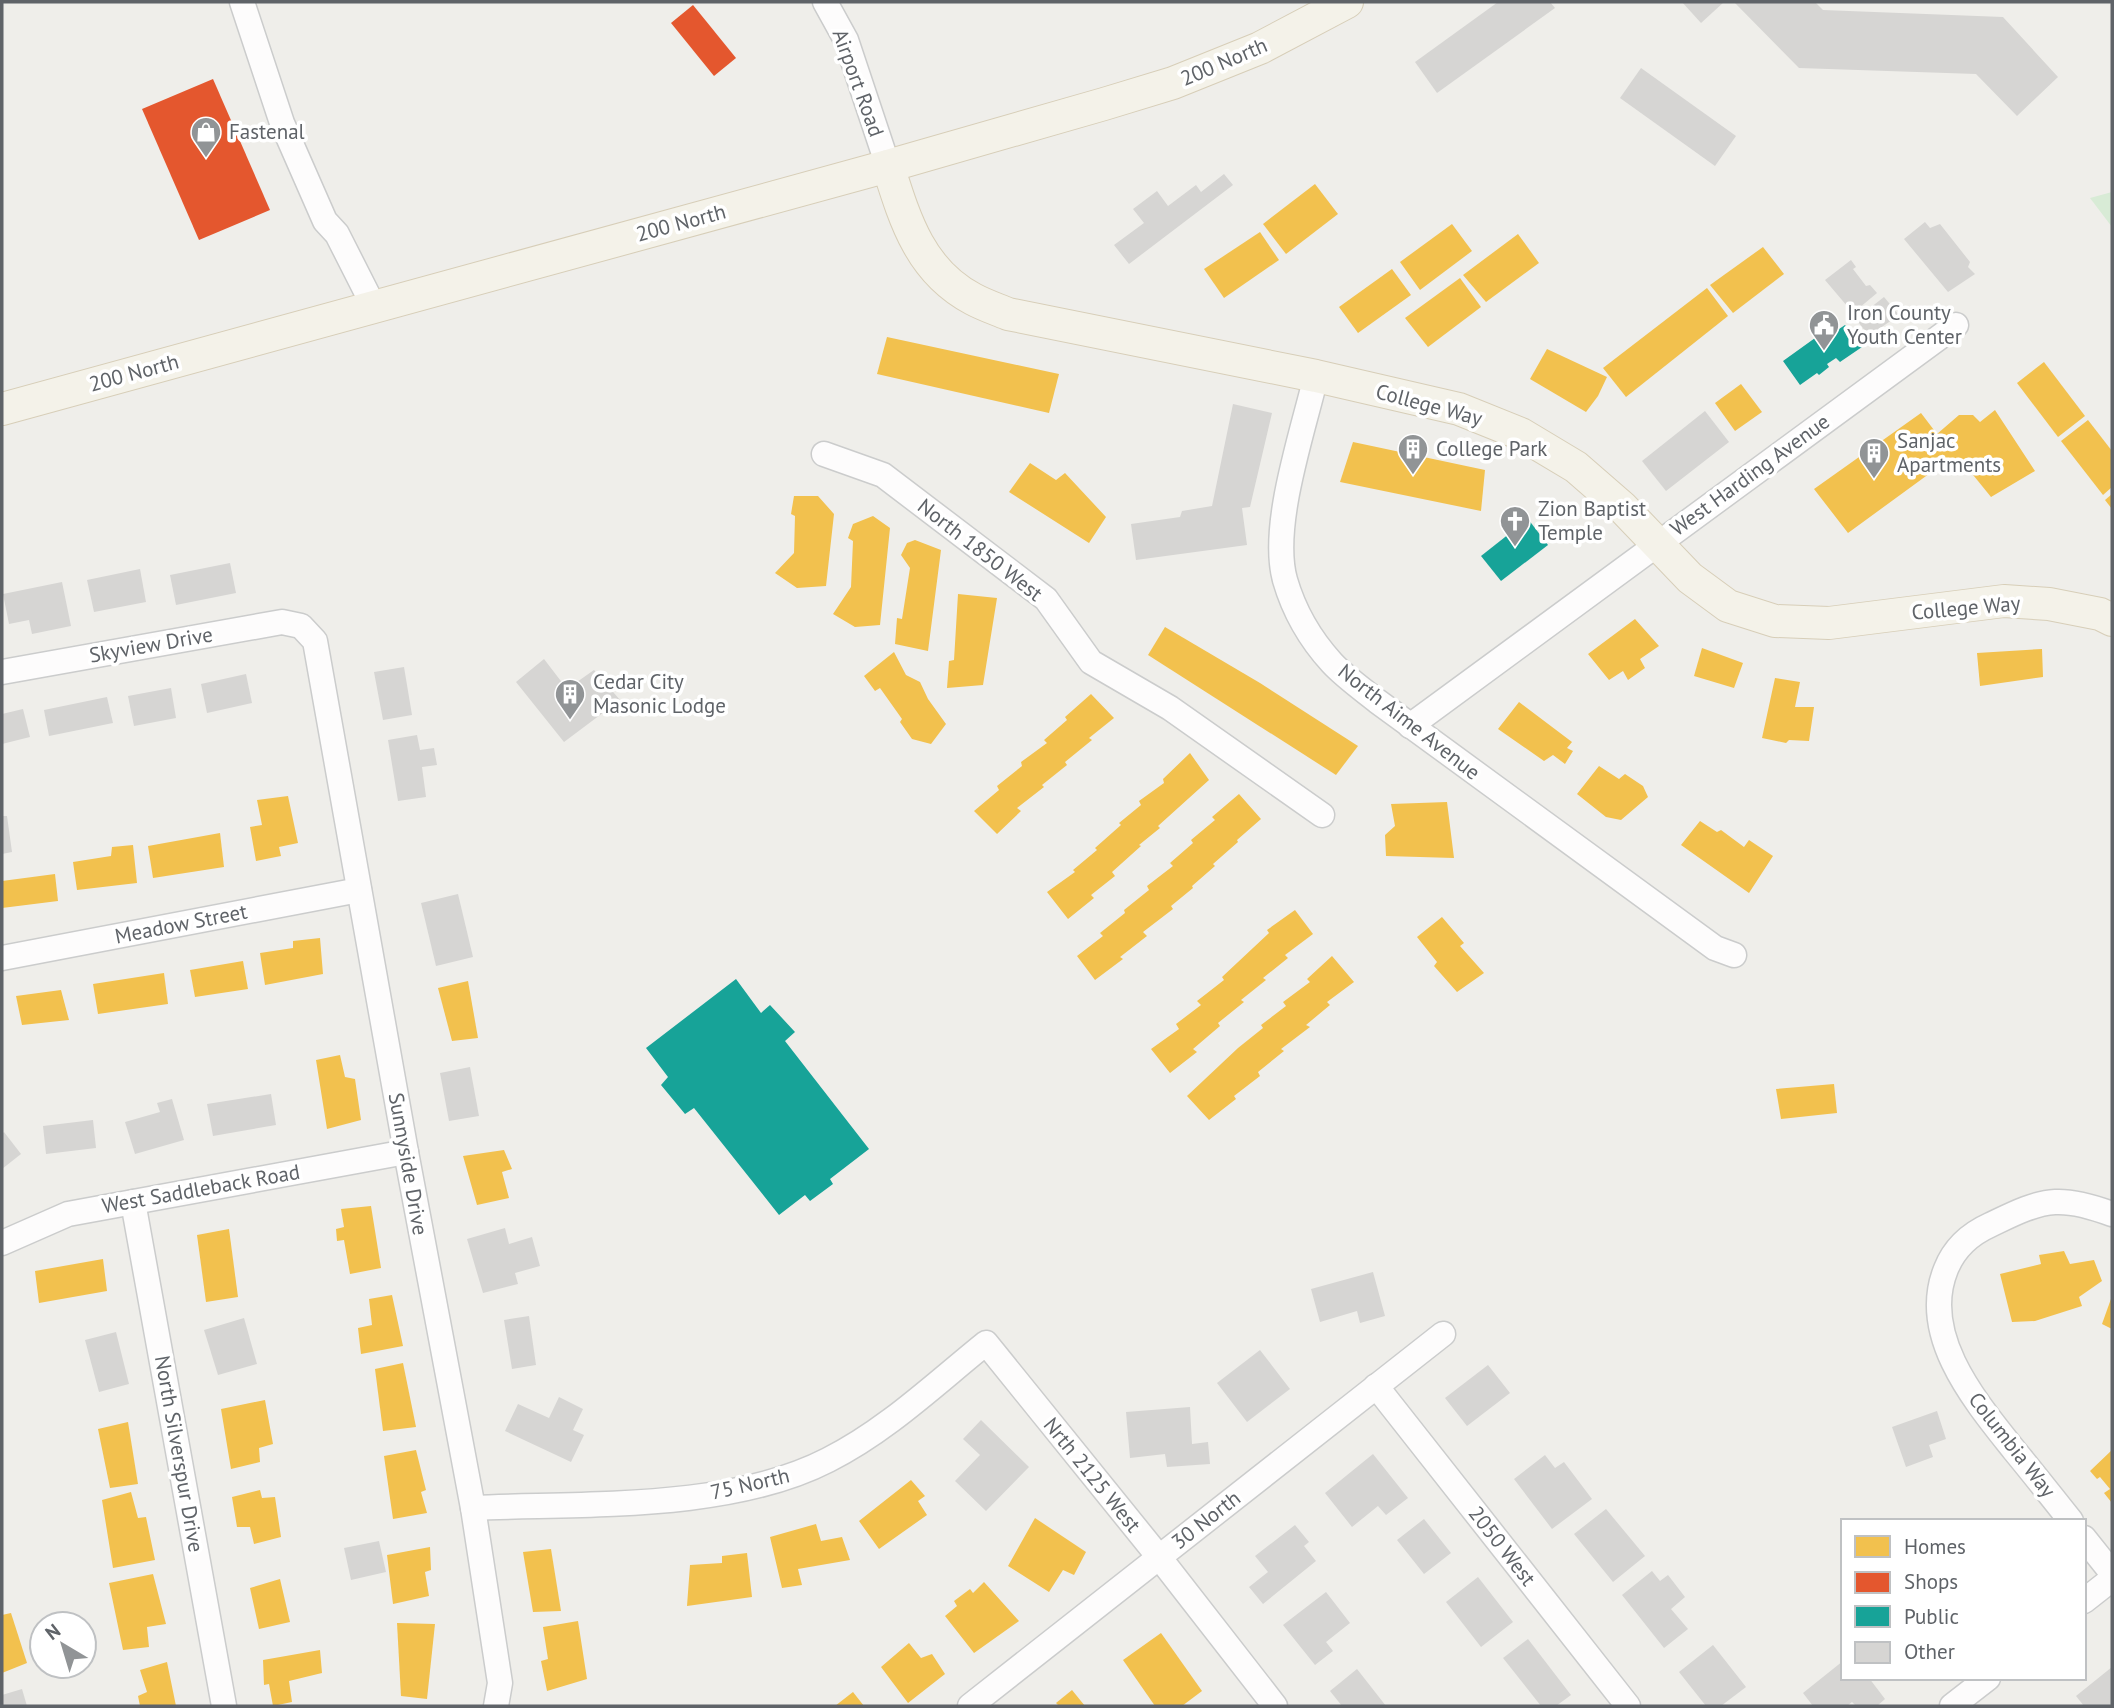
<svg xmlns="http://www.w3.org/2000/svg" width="2114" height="1708" font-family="'PT Sans',sans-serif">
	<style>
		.green { fill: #d8ebd6 }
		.homes { fill: #f2c14e }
		.shops { fill: #e4572e }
		.public { fill: #17a398 }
		.building { fill: #d6d5d3 }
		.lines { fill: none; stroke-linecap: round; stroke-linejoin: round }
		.minor-casing { stroke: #cbcccc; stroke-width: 27 }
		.major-casing { stroke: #d7ceb8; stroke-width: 34 }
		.minor { stroke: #fdfcfc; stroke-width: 24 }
		.major { stroke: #f4f2e9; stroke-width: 32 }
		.labels { text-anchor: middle; stroke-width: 7; stroke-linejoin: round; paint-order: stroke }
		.street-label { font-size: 21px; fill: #5f6368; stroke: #fff }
		.poi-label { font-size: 21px; fill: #5f6368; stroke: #fff; text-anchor: start }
	</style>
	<rect width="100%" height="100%" fill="#efeeea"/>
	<polygon class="green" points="2112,192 2112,227 2090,198"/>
	<g class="homes">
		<polygon points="1315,184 1338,214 1286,254 1263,224"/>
		<polygon points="1452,224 1472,251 1420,290 1400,262"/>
		<polygon points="1260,232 1279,260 1224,298 1204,269"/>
		<polygon points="1518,234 1539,263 1486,302 1463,275"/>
		<polygon points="1763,247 1784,274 1733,313 1710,285"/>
		<polygon points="1392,269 1411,295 1358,333 1339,307"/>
		<polygon points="1460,278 1481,307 1428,347 1405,318"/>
		<polygon points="1707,288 1728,316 1626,397 1603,368"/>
		<polygon points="887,337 1059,374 1049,413 877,374"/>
		<polygon points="1547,349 1607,377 1598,396 1586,412 1530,379"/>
		<polygon points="2044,362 2085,416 2058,437 2017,383"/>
		<polygon points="1741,384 1762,412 1735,431 1715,403"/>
		<polygon points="1995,410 2035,471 1991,497 1965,465 1948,460 1848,533 1814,489 1921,413 1937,434 1959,415 1973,415 1980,422"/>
		<polygon points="2088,420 2112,451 2112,487 2103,495 2061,441"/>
		<polygon points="1353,442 1485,470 1481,511 1340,482"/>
		<polygon points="1030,463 1056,480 1065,473 1106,517 1089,543 1009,492"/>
		<polygon points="2112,494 2112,509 2105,500"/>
		<polygon points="794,496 818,496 834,514 826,586 797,588 775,573 794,553 795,516 791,514"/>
		<polygon points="873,516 890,528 880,625 855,627 833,614 851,587 853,541 848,538 853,524"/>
		<polygon points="915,540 941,550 928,651 895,644 897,618 902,619 910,568 901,555 907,543"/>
		<polygon points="958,594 997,598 983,685 947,688 949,661 954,660"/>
		<polygon points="1635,619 1659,646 1640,659 1645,668 1628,680 1623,671 1609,680 1588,654"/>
		<polygon points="1165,627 1260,683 1358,746 1336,775 1148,655"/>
		<polygon points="1702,648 1743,663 1734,688 1694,676"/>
		<polygon points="2042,649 2043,677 1980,686 1977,653"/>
		<polygon points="894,652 906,675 920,682 928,699 946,724 931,744 912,739 900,722 902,719 880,688 875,691 864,676"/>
		<polygon points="1775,678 1800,682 1795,707 1814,707 1809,741 1789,740 1786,743 1762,738"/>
		<polygon points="1091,694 1114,718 1089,738 1092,740 1065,762 1067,765 1042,785 1044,787 1017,808 1021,811 997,834 974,811 999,790 997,786 1022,766 1021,762 1047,743 1044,740 1067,720 1065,717"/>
		<polygon points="1519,702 1572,742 1567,748 1573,751 1565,764 1553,755 1544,761 1498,729"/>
		<polygon points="1190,753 1209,780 1158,826 1160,828 1139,845 1141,846 1112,872 1115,876 1091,895 1094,898 1068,919 1047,892 1075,872 1073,870 1097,850 1095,848 1121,825 1119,823 1141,805 1139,801 1164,783 1163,779"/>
		<polygon points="1599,766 1619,779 1625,774 1643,786 1648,797 1621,820 1606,817 1577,794"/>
		<polygon points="1239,794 1261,819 1237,840 1238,842 1213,864 1215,866 1192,886 1193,888 1171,906 1173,909 1143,932 1147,936 1120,957 1123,959 1095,980 1077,956 1103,936 1100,933 1125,913 1124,910 1149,890 1147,886 1173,866 1170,863 1193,843 1191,840 1215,820 1212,817"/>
		<polygon points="288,796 298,843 279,847 281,856 256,861 250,827 262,825 257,800"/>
		<polygon points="1447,802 1454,858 1386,856 1385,835 1395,826 1391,804"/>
		<polygon points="1700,821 1717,832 1721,830 1744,847 1749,840 1773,856 1749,893 1681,845"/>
		<polygon points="220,833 224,867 153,878 148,846"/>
		<polygon points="133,845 137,883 77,890 73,862 111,856 112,847"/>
		<polygon points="55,874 58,901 2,908 2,881"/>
		<polygon points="1295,910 1313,934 1285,955 1288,958 1263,978 1266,980 1241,1000 1244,1002 1218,1023 1220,1026 1193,1049 1197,1052 1170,1073 1151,1049 1179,1029 1176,1024 1201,1005 1197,1001 1224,980 1222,977 1269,933 1267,930"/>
		<polygon points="1442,917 1464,943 1460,946 1484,973 1457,992 1434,966 1437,962 1417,937"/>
		<polygon points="320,938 323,974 265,985 260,953 293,948 293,941"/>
		<polygon points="1332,956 1354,982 1327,1002 1330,1005 1306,1025 1310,1027 1281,1049 1284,1051 1258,1072 1260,1076 1234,1096 1236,1099 1209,1120 1187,1096 1238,1048 1263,1028 1261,1025 1286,1006 1283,1002 1310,982 1307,979"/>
		<polygon points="243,961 248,989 195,997 190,970"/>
		<polygon points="164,973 168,1004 98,1014 93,984"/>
		<polygon points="468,981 478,1038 452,1041 438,988"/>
		<polygon points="61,990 69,1020 22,1025 16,996"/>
		<polygon points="340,1055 345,1077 355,1079 361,1120 327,1129 316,1060"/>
		<polygon points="1834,1084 1837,1113 1781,1119 1776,1089"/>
		<polygon points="504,1150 512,1169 502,1172 509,1198 477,1205 463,1156"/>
		<polygon points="371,1206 381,1268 350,1274 344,1240 337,1241 336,1229 344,1227 341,1209"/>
		<polygon points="229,1229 238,1297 206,1302 197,1235"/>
		<polygon points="2064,1251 2070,1264 2094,1260 2102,1281 2079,1297 2082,1306 2035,1321 2012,1322 2000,1274 2041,1264 2039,1255"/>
		<polygon points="103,1259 107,1291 39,1303 35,1271"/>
		<polygon points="392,1295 403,1346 361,1354 358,1328 372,1325 369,1299"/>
		<polygon points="2112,1296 2112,1329 2102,1324"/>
		<polygon points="403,1363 416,1427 383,1431 375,1369"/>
		<polygon points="265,1400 273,1444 259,1448 260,1462 231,1469 221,1409"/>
		<polygon points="128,1422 138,1484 110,1488 98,1429"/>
		<polygon points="416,1450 426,1490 421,1492 427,1513 393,1519 384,1456"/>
		<polygon points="2112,1450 2112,1503 2104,1493 2110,1489 2100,1477 2097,1479 2090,1471"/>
		<polygon points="911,1480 925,1496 918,1501 927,1515 879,1549 859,1521"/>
		<polygon points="260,1490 262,1498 275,1497 281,1537 254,1544 250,1527 237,1527 232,1497"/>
		<polygon points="131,1492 138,1518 146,1517 155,1560 113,1568 102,1500"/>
		<polygon points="1035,1518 1086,1552 1074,1575 1063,1570 1049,1592 1008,1566"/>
		<polygon points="816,1524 821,1541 842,1537 850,1560 798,1569 802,1585 782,1588 770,1537"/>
		<polygon points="430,1547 431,1570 425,1572 429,1596 393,1604 387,1555"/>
		<polygon points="551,1549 561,1611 533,1612 523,1552"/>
		<polygon points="747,1553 752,1597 687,1606 690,1565 722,1563 722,1556"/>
		<polygon points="153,1574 166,1624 147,1627 149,1647 123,1650 109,1583"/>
		<polygon points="280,1579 290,1622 259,1629 250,1588"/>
		<polygon points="984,1582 1019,1621 974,1653 945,1616 957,1606 954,1601 970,1589 973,1593"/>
		<polygon points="11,1613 27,1663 2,1673 2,1615"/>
		<polygon points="578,1621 587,1679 547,1691 541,1661 548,1659 543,1627"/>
		<polygon points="397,1623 435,1624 427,1699 401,1696"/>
		<polygon points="1161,1633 1202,1691 1182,1706 1155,1706 1123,1660"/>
		<polygon points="909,1643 921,1658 932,1654 945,1674 908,1703 881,1667"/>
		<polygon points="320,1650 322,1673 289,1681 292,1702 273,1706 269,1684 264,1685 263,1660"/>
		<polygon points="167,1662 176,1706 140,1706 138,1696 147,1692 140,1670"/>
		<polygon points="1072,1690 1085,1706 1059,1706 1056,1703"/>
		<polygon points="853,1692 864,1706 835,1706"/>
	</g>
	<g class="shops">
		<polygon points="693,5 736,58 714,76 671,23"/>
		<polygon points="213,79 270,210 199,240 142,109"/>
	</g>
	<g class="public">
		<polygon points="1845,325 1862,347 1840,362 1836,358 1827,364 1829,367 1819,375 1817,373 1800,385 1783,361 1822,333 1827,337"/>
		<polygon points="1528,519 1548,545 1501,581 1481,556"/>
		<polygon points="736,979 761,1013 770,1005 795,1032 785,1041 869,1149 830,1179 833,1184 810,1201 805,1195 779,1215 694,1108 685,1114 661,1085 668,1077 646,1048"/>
	</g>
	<g class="building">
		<polygon points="1498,2 1550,2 1555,8 1437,93 1415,62"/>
		<polygon points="1682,2 1724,2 1701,23"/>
		<polygon points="1734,2 1815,2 1823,10 2003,17 2058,77 2017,116 1976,74 1799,68"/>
		<polygon points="1641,68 1736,136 1715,166 1620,98"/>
		<polygon points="1224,174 1233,185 1129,264 1114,245 1144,223 1133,209 1157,191 1168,206 1196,185 1201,192"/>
		<polygon points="1925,222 1930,228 1940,224 1970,262 1968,267 1975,274 1948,292 1904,239"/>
		<polygon points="1851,260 1856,267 1853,269 1866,286 1870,285 1877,293 1853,313 1825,280"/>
		<polygon points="1884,297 1899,315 1869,336 1856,319"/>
		<polygon points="1233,404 1272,413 1250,507 1242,508 1247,545 1136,560 1131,524 1180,517 1182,511 1212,506"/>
		<polygon points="1705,411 1729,442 1666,491 1642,461"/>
		<polygon points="230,563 236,593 176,605 170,575"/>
		<polygon points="140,569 146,602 94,612 87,580"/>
		<polygon points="62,582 71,626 32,634 29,620 9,624 3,594"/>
		<polygon points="544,659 567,689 594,670 620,700 564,742 516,682"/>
		<polygon points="404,667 412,715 383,720 374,672"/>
		<polygon points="246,674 252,703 207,713 201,684"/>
		<polygon points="171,688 176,718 134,726 128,696"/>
		<polygon points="107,697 113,723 49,736 44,710"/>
		<polygon points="23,709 30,737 2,744 2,714"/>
		<polygon points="417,735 420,750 434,748 437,765 422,767 426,797 398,801 388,740"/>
		<polygon points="2,816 7,816 12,852 2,854"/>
		<polygon points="458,894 473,957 436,966 421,903"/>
		<polygon points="470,1067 479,1116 449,1121 440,1073"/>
		<polygon points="271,1094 276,1125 213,1136 207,1104"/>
		<polygon points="172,1099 184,1140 135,1154 125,1122 160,1112 157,1103"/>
		<polygon points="93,1120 96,1148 46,1154 43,1126"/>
		<polygon points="4,1132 21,1154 2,1169 2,1134"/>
		<polygon points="505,1228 509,1244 532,1237 540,1266 515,1273 518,1284 483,1293 467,1239"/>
		<polygon points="1373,1272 1385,1316 1360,1323 1357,1311 1320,1322 1311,1289"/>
		<polygon points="529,1316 536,1365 512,1369 504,1320"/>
		<polygon points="244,1318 257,1364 218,1375 204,1330"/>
		<polygon points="116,1332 129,1384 99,1392 85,1340"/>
		<polygon points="1260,1350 1290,1389 1247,1422 1217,1383"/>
		<polygon points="1488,1365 1510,1393 1467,1426 1445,1398"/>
		<polygon points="559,1397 583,1409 573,1430 584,1435 571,1462 505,1431 518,1404 549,1418"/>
		<polygon points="1190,1407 1192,1444 1208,1442 1210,1464 1167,1467 1165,1454 1130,1458 1126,1412"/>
		<polygon points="1937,1411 1946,1439 1929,1445 1933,1457 1906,1467 1892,1427"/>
		<polygon points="981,1420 1029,1467 986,1511 955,1481 980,1455 963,1439"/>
		<polygon points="1373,1454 1408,1498 1386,1515 1378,1506 1352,1527 1325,1493"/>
		<polygon points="1545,1455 1555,1468 1564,1462 1592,1499 1552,1529 1514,1479"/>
		<polygon points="1606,1509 1645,1556 1613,1582 1574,1534"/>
		<polygon points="1424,1519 1451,1553 1424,1574 1397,1540"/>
		<polygon points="1295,1525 1309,1542 1304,1546 1316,1561 1263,1604 1249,1587 1268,1572 1255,1556"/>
		<polygon points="379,1541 386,1572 351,1580 344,1548"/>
		<polygon points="1652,1571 1660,1581 1668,1575 1685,1597 1671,1609 1688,1629 1664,1648 1622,1595"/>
		<polygon points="1478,1577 1513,1622 1481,1647 1446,1602"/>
		<polygon points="1326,1592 1350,1623 1326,1642 1333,1651 1315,1665 1283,1625"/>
		<polygon points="1528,1639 1571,1695 1556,1706 1541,1706 1503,1658"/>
		<polygon points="1713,1645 1746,1687 1721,1706 1706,1706 1679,1672"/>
		<polygon points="1843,1661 1843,1678 1869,1678 1885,1699 1877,1706 1856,1706 1852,1702 1847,1706 1813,1706 1803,1693"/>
		<polygon points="2112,1667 2112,1706 2084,1706 2076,1696"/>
		<polygon points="1357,1669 1386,1706 1342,1706 1330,1691"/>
		<polygon points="22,1689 27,1706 2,1706 2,1695"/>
	</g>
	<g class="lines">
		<g class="minor-casing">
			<g id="minor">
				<polyline points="242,2 282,123 325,221 337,234 374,307"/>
				<polyline points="825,2 846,40 888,166"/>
				<path d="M1316 376C1303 432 1270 526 1285 580 1294 611 1311 640 1332 663 1345 677 1362 689 1377 701L1715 948 1734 955"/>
				<polyline points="824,454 883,475 1046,599 1091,662 1170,708 1322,815"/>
				<polyline points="2,672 282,622 301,626 315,641 406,1152 473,1508 500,1683 496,1706"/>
				<polyline points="1410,726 1956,325"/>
				<polyline points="2,958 359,890"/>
				<polyline points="133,1202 224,1706"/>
				<polyline points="2,1243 68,1214 406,1152"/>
				<polyline points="1376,1386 1628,1706"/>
				<path d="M473 1508C583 1503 729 1511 828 1460 886 1431 935 1384 986 1343L1159 1557 1275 1706"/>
				<path d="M2071 1521C2052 1497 2033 1473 2014 1450 1975 1401 1919 1335 1946 1269 1954 1249 1970 1234 1990 1225 2009 1216 2033 1203 2055 1202 2073 1201 2096 1208 2112 1214"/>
				<polyline points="2084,1538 2112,1573"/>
				<polyline points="2084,1601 2112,1579"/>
				<polyline points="970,1706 1443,1334"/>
				<polyline points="1952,1706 1988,1678"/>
			</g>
		</g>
		<g class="major-casing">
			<g id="major">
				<path d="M888 166C905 220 920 271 973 299 984 305 996 309 1008 314L1316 376 1459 409 1521 434 1576 467 1622 507 1690 578 1728 606 1775 621 1829 623 2004 601 2049 604 2100 614 2112 620"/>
				<polyline points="2,409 888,166 1104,104 1173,83 1260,48 1347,2"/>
			</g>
		</g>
		<use href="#minor" class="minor"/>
		<use href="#major" class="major"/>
	</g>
	<defs>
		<g id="shop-pin" transform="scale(1.575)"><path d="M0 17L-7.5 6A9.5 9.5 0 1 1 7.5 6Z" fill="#919496" stroke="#fff"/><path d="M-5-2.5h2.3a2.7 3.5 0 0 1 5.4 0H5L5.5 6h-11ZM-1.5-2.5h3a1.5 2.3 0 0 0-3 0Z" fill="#fff"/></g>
		<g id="civic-pin" transform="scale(1.575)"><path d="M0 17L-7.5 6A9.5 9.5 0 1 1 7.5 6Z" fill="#919496" stroke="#fff"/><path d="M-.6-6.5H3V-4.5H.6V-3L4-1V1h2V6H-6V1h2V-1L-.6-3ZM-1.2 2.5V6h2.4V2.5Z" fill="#fff"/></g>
		<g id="building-pin" transform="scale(1.575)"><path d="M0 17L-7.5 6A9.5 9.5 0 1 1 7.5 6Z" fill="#919496" stroke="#fff"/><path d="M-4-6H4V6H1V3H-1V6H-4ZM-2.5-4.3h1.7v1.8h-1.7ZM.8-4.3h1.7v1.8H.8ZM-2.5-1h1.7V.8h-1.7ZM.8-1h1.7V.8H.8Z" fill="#fff"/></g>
		<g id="church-pin" transform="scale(1.575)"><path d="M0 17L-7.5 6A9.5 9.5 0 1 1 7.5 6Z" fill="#919496" stroke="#fff"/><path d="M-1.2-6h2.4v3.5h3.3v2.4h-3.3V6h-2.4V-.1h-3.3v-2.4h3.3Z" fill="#fff"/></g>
	</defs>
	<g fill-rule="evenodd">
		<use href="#shop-pin" x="206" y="132"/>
		<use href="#civic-pin" x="1824" y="325"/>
		<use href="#building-pin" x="1413" y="449"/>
		<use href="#building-pin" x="1874" y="453"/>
		<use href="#church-pin" x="1515" y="521"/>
		<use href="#building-pin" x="570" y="694"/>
	</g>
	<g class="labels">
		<g class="street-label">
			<text transform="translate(1224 62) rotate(-23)" y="7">200 North</text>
			<text transform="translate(858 83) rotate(70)" y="7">Airport Road</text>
			<text transform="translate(681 223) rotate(-15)" y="7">200 North</text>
			<text transform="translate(134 373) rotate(-15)" y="7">200 North</text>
			<text transform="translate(1429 405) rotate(15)" y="7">College Way</text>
			<text transform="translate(1750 475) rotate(-36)" y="7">West Harding Avenue</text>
			<text transform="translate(980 550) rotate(38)" y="7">North 1850 West</text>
			<text transform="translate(1966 608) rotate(-5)" y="7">College Way</text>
			<text transform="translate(151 645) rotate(-10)" y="7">Skyview Drive</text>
			<text transform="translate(1409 722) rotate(38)" y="7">North Aime Avenue</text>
			<text transform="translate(181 924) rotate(-11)" y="7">Meadow Street</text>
			<text transform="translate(408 1164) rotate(80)" y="7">Sunnyside Drive</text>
			<text transform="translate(201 1189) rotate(-10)" y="7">West Saddleback Road</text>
			<text transform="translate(2012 1445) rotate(52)" y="7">Columbia Way</text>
			<text transform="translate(179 1454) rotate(80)" y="7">North Silverspur Drive</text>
			<text transform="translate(1092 1475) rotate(51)" y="7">Nrth 2125 West</text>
			<text transform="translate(750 1484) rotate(-13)" y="7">75 North</text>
			<text transform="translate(1206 1520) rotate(-38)" y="7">30 North</text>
			<text transform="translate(1502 1546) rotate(52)" y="7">2050 West</text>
		</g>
		<g class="poi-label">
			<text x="229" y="139">Fastenal</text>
			<text x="1847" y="320">Iron County<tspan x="1847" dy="24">Youth Center</tspan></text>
			<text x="1897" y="448">Sanjac<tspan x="1897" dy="24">Apartments</tspan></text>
			<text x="1436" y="456">College Park</text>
			<text x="1538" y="516">Zion Baptist<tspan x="1538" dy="24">Temple</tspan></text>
			<text x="593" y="689">Cedar City<tspan x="593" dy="24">Masonic Lodge</tspan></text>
		</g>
	</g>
	<rect width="2114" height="1708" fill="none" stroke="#5f6368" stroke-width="7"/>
	<rect x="1841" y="1519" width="245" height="161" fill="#ffffff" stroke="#bfc1c3" stroke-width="2"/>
	<rect x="1855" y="1536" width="35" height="21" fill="#f2c14e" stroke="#bfc1c3" stroke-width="2"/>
	<text x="1904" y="1554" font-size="21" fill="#5f6368">Homes</text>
	<rect x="1855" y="1572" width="35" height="21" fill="#e4572e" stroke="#bfc1c3" stroke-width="2"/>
	<text x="1904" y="1589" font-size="21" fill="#5f6368">Shops</text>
	<rect x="1855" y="1606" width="35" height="21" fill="#17a398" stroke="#bfc1c3" stroke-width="2"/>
	<text x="1904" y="1624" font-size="21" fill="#5f6368">Public</text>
	<rect x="1855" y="1642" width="35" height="21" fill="#d6d5d3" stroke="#bfc1c3" stroke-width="2"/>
	<text x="1904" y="1659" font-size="21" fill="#5f6368">Other</text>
	<g transform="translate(63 1645) rotate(322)"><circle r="33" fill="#ffffff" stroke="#bfc1c3" stroke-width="2"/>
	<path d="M0-5L12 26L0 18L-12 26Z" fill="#919496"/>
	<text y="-10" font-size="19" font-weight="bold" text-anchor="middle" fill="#5f6368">N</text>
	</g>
</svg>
